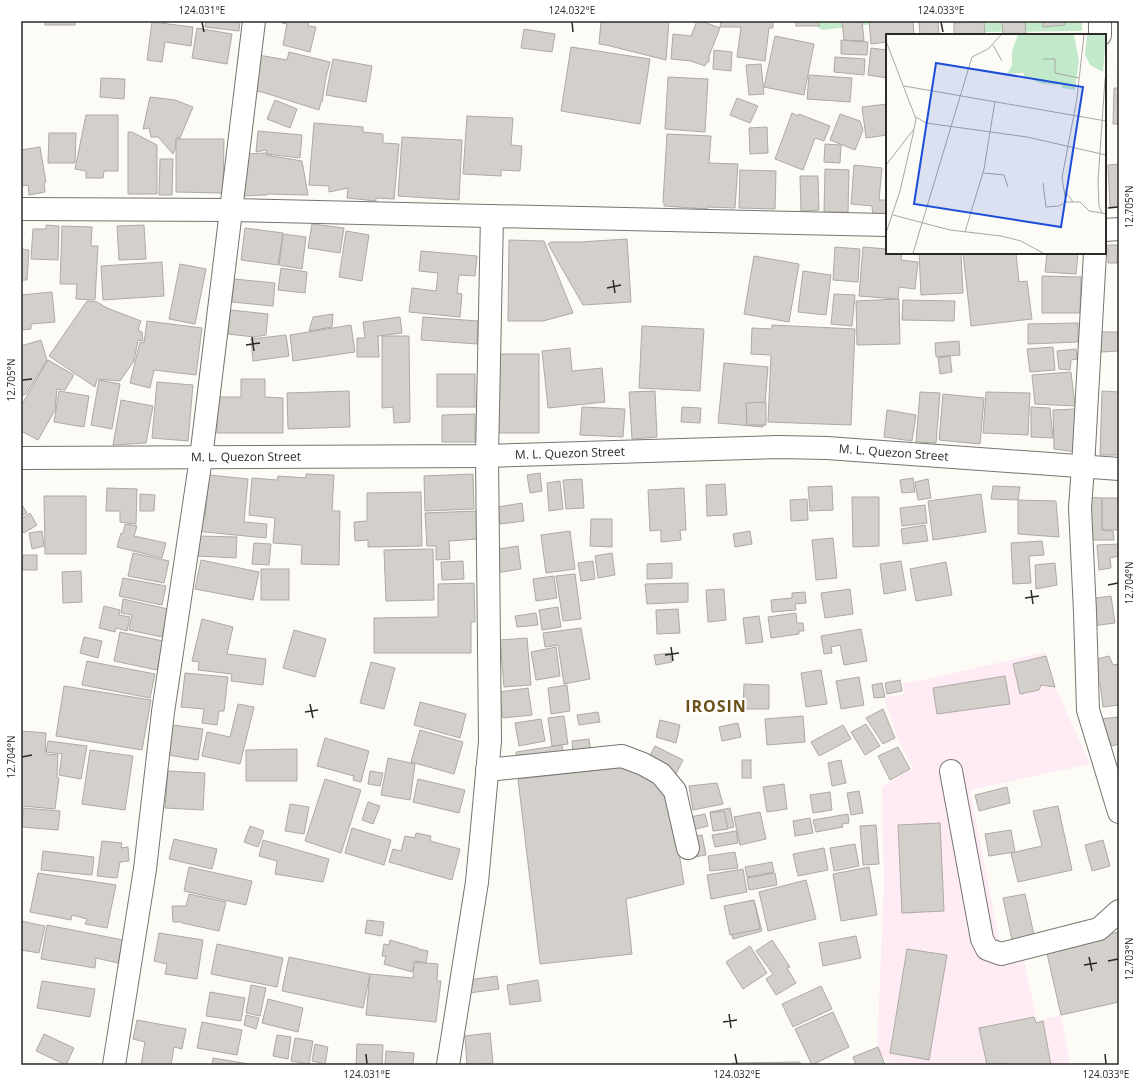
<svg xmlns="http://www.w3.org/2000/svg" width="1140" height="1086" font-family="'Open Sans',sans-serif">
	<style>
		.education { fill: #feebf4 }
		.green { fill: #c2eaca }
		.building { fill: #d3d0cb; stroke: #adaaa6 }
		.lines { fill: none; stroke-linecap: round; stroke-linejoin: round }
		.minor-casing { stroke: #777470; stroke-width: 24 }
		.tertiary-casing { stroke: #777470; stroke-width: 24 }
		.secondary-casing { stroke: #777470; stroke-width: 24 }
		.minor { stroke: #fff; stroke-width: 22 }
		.tertiary { stroke: #fff; stroke-width: 22 }
		.secondary { stroke: #fff; stroke-width: 22 }
		.ticks { fill: none; stroke: #2b2a28; stroke-width: 1.5 }
		.labels { text-anchor: middle; stroke-width: 4; stroke-linejoin: round; paint-order: stroke }
		.street-label { font-size: 12px; fill: #2b2a28; stroke: #fff }
		.district-label { font-size: 16px; font-weight: bold; letter-spacing: 1px; fill: #6c5019; stroke: #fff }
		.inset-road { fill: none; stroke: #a9a7a4; stroke-width: 1 }
		.view { fill: #1d4ed8; fill-opacity: 0.15; stroke: #1d4ed8; stroke-width: 2 }
		.inset-edge { fill: none; stroke: #2b2a28; stroke-width: 2 }
		.neatline { fill: none; stroke: #2b2a28; stroke-width: 1.5 }
		.ticks-label { font-size: 10px; text-anchor: middle; fill: #2b2a28 }
	</style>
	<rect width="100%" height="100%" fill="#fdfbf6"/>
	<polygon class="education" points="1045,652 1055,687 1090,764 970,790 1000,945 1020,942 1037,1021 1061,1015 1070,1065 892,1065 877,1051 884,885 882,787 913,768 899,742 884,698 904,694 902,683 928,679"/>
	<g class="green">
		<polygon points="809,21 899,21 822,30"/>
		<polygon points="978,21 1082,21 1082,31 979,32"/>
	</g>
	<g class="building">
		<rect x="45" y="21" width="30" height="4"/>
		<polygon points="206,21 240,21 239,31 205,27"/>
		<polygon points="283,21 309,21 308,26 316,27 310,52 283,45 287,24 282,23"/>
		<polygon points="601,21 669,21 666,60 606,45 599,44"/>
		<polygon points="697,21 701,21 720,28 709,56 709,62 707,62 705,66 691,61 671,59 673,34 691,36"/>
		<polygon points="721,21 773,21 773,28 769,28 765,61 737,57 741,27 720,27"/>
		<rect x="796" y="21" width="23" height="5"/>
		<polygon points="842,21 862,21 864,41 844,40"/>
		<polygon points="869,21 913,21 914,35 887,35 887,42 871,44"/>
		<polygon points="919,21 938,21 939,35 920,35"/>
		<polygon points="1002,21 1025,21 1026,35 1003,35"/>
		<polygon points="1043,21 1065,21 1065,25 1043,27"/>
		<polygon points="152,22 193,27 191,46 165,42 162,62 147,60"/>
		<polygon points="984,22 985,35 954,35 954,23"/>
		<polygon points="197,28 232,34 227,64 192,58"/>
		<polygon points="524,29 555,34 552,52 521,48"/>
		<polygon points="775,36 814,44 804,95 764,87"/>
		<polygon points="841,40 868,42 867,55 841,54"/>
		<polygon points="1119,45 1119,85 1118,85"/>
		<polygon points="571,47 650,59 640,124 561,111"/>
		<polygon points="871,48 887,50 887,78 868,75"/>
		<polygon points="714,50 732,52 731,71 713,69"/>
		<polygon points="289,52 330,62 326,77 322,102 321,102 319,110 262,92 252,91 258,55 287,60"/>
		<polygon points="835,57 865,59 864,75 834,72"/>
		<polygon points="333,59 372,66 366,102 326,95"/>
		<polygon points="761,64 764,94 749,95 746,65"/>
		<polygon points="809,75 852,78 850,102 807,99"/>
		<polygon points="668,77 708,79 705,132 665,129"/>
		<polygon points="101,78 125,79 124,99 100,97"/>
		<polygon points="1114,88 1119,88 1119,124 1113,124"/>
		<polygon points="150,97 175,100 193,107 180,138 176,138 176,146 173,154 158,137 151,137 149,128 143,129"/>
		<polygon points="737,98 758,106 750,123 730,115"/>
		<polygon points="275,100 297,109 290,128 267,119"/>
		<polygon points="887,104 887,135 866,138 862,107"/>
		<polygon points="792,113 798,116 799,114 830,126 824,141 815,138 803,170 775,159"/>
		<polygon points="840,114 860,121 863,130 855,150 830,140"/>
		<polygon points="86,115 118,115 118,171 104,171 103,178 86,178 86,171 75,169"/>
		<polygon points="467,116 513,118 511,145 522,146 520,171 501,170 501,176 463,174"/>
		<polygon points="314,123 363,127 363,132 383,134 383,143 399,144 394,199 376,198 376,201 347,198 348,188 329,192 329,186 309,185"/>
		<polygon points="767,127 768,153 750,154 749,128"/>
		<polygon points="258,131 302,135 300,158 267,154 266,150 256,152"/>
		<polygon points="128,132 132,132 157,145 157,194 128,194"/>
		<polygon points="49,133 76,133 75,163 48,163"/>
		<polygon points="667,134 711,136 709,163 738,164 735,208 707,207 707,209 664,206 664,203 663,202"/>
		<polygon points="402,137 462,140 459,200 398,196"/>
		<polygon points="176,139 224,139 223,193 176,192"/>
		<polygon points="825,144 841,145 840,163 824,162"/>
		<polygon points="40,147 46,182 44,183 45,192 29,195 28,185 21,186 21,150"/>
		<polygon points="266,153 266,155 302,161 308,195 267,194 267,195 242,196 246,154"/>
		<polygon points="160,159 173,159 172,195 159,195"/>
		<polygon points="1119,164 1119,207 1110,207 1108,165"/>
		<polygon points="854,165 882,168 879,200 887,200 887,218 873,218 872,206 851,204"/>
		<polygon points="825,169 849,170 848,212 824,212"/>
		<polygon points="740,170 776,171 775,209 739,208"/>
		<polygon points="800,176 818,176 819,210 801,211"/>
		<polygon points="312,224 344,228 340,253 308,248"/>
		<polygon points="46,225 59,226 58,260 31,259 33,229 46,229"/>
		<polygon points="144,225 146,259 119,260 117,226"/>
		<polygon points="62,226 92,227 91,246 98,246 95,300 76,299 77,284 60,284"/>
		<polygon points="245,228 283,233 278,265 241,260"/>
		<polygon points="346,231 369,235 362,281 339,277"/>
		<polygon points="283,234 306,237 302,269 279,265"/>
		<polygon points="627,239 631,302 583,305 548,244 551,242 580,242"/>
		<polygon points="509,240 544,241 573,313 543,321 508,321"/>
		<polygon points="1108,245 1118,245 1117,263 1108,263"/>
		<polygon points="835,247 860,249 858,282 833,280"/>
		<polygon points="863,247 887,249 887,253 902,253 901,260 918,262 915,289 899,287 898,299 859,296"/>
		<polygon points="21,249 29,250 27,280 21,280"/>
		<polygon points="421,251 477,256 475,276 459,275 457,293 462,294 460,317 409,312 412,288 436,291 438,273 419,271"/>
		<polygon points="919,253 961,253 963,293 921,295"/>
		<polygon points="963,253 1016,253 1019,282 1027,281 1032,319 971,326"/>
		<polygon points="1047,253 1078,253 1076,274 1045,272"/>
		<polygon points="754,256 799,264 789,322 744,314"/>
		<polygon points="162,262 164,296 103,300 101,266"/>
		<polygon points="180,264 206,269 195,324 169,319"/>
		<polygon points="281,268 307,272 305,293 278,290"/>
		<polygon points="803,271 831,275 826,315 798,312"/>
		<polygon points="1042,276 1081,277 1080,313 1042,313"/>
		<polygon points="234,279 275,283 273,306 232,302"/>
		<polygon points="52,292 55,322 31,324 31,329 21,330 21,295"/>
		<polygon points="834,294 855,295 852,326 831,324"/>
		<polygon points="899,299 900,344 857,345 856,301"/>
		<polygon points="903,300 955,301 954,321 902,320"/>
		<polygon points="87,301 97,302 107,308 141,321 138,330 142,332 143,341 138,340 134,361 120,381 97,379 95,387 49,356"/>
		<polygon points="230,310 268,314 266,335 254,337 228,334"/>
		<polygon points="333,314 332,327 309,331 313,317"/>
		<polygon points="400,317 402,333 378,336 379,357 357,357 357,338 365,338 363,322"/>
		<polygon points="423,317 478,321 477,344 421,340"/>
		<polygon points="147,321 202,328 196,375 154,370 150,388 130,383 140,342 144,343"/>
		<polygon points="1078,323 1078,342 1028,344 1028,324"/>
		<polygon points="351,325 355,352 293,361 290,335"/>
		<polygon points="772,325 855,329 851,425 768,422 771,355 751,354 752,328 772,329"/>
		<polygon points="642,326 704,329 700,391 639,388"/>
		<polygon points="1100,332 1119,332 1119,351 1101,352"/>
		<polygon points="286,335 289,356 253,361 251,339"/>
		<polygon points="382,336 409,336 410,422 394,423 393,407 382,408"/>
		<polygon points="41,340 47,360 26,394 21,396 21,346"/>
		<polygon points="959,341 960,355 936,357 935,343"/>
		<polygon points="1053,347 1055,370 1030,372 1027,349"/>
		<polygon points="570,348 572,371 602,368 605,402 548,408 542,351"/>
		<polygon points="1076,349 1077,359 1071,360 1070,370 1059,369 1057,351"/>
		<polygon points="496,354 539,354 539,433 495,433"/>
		<polygon points="950,356 952,372 940,374 938,358"/>
		<polygon points="48,360 74,375 65,390 57,389 55,410 38,440 21,431 21,406"/>
		<polygon points="724,363 768,367 763,427 718,423"/>
		<polygon points="1071,372 1075,406 1035,404 1032,375"/>
		<rect x="437" y="374" width="38" height="33"/>
		<polygon points="241,379 265,379 265,397 283,398 283,433 217,433 217,397 241,397"/>
		<polygon points="99,380 120,384 112,429 91,425"/>
		<polygon points="157,382 193,385 188,441 152,438"/>
		<polygon points="59,391 89,396 84,427 54,422"/>
		<polygon points="349,391 350,427 288,429 287,393"/>
		<polygon points="655,391 657,437 632,439 629,392"/>
		<polygon points="1102,391 1119,392 1119,455 1100,455"/>
		<polygon points="920,392 940,393 936,443 916,442"/>
		<polygon points="986,392 1030,393 1028,435 983,433"/>
		<polygon points="943,394 984,398 980,444 939,440"/>
		<polygon points="121,400 153,406 146,443 113,445"/>
		<polygon points="766,402 766,425 747,425 746,403"/>
		<polygon points="582,407 625,409 623,437 580,435"/>
		<polygon points="682,407 701,408 700,423 681,422"/>
		<polygon points="1031,407 1050,408 1053,438 1031,437"/>
		<polygon points="1075,409 1076,452 1054,449 1053,410"/>
		<polygon points="887,410 916,415 912,441 884,437"/>
		<polygon points="475,414 475,442 442,442 442,415"/>
		<polygon points="540,473 542,491 530,493 527,475"/>
		<polygon points="306,474 334,475 332,511 340,511 339,565 301,564 302,545 273,543 275,518 249,515 252,478 277,480 278,476 306,478"/>
		<polygon points="473,474 474,509 425,511 424,476"/>
		<polygon points="209,475 248,479 244,522 267,524 266,538 195,531 196,517 205,518"/>
		<polygon points="913,478 915,492 902,493 900,480"/>
		<polygon points="582,479 584,508 566,509 563,480"/>
		<polygon points="928,479 931,498 918,500 915,482"/>
		<polygon points="560,481 563,509 549,511 547,483"/>
		<polygon points="725,484 727,515 707,516 706,485"/>
		<polygon points="832,486 833,510 810,511 808,487"/>
		<polygon points="993,486 1020,487 1018,500 991,499"/>
		<polygon points="107,488 137,489 136,524 120,522 120,511 106,511"/>
		<polygon points="684,488 686,530 680,530 681,540 661,542 661,530 650,531 648,490"/>
		<polygon points="421,492 422,546 368,547 368,540 355,541 354,522 367,521 367,493"/>
		<polygon points="140,494 155,495 154,511 140,511"/>
		<polygon points="981,494 986,532 933,540 928,501"/>
		<polygon points="44,496 86,496 86,554 45,554"/>
		<polygon points="852,497 879,497 879,546 853,547"/>
		<polygon points="1086,497 1102,498 1102,530 1113,531 1114,540 1085,540"/>
		<polygon points="1102,498 1119,498 1118,530 1102,530"/>
		<polygon points="807,499 808,520 791,521 790,500"/>
		<polygon points="1018,500 1056,501 1059,537 1018,534"/>
		<polygon points="21,503 27,513 21,516"/>
		<polygon points="522,503 524,521 500,524 498,507"/>
		<polygon points="925,505 927,523 902,526 900,508"/>
		<polygon points="477,511 479,539 449,541 450,559 436,560 436,546 427,546 425,513"/>
		<polygon points="30,513 37,525 24,533 21,529 21,519"/>
		<polygon points="591,519 612,519 612,547 590,546"/>
		<polygon points="125,524 137,526 134,536 166,543 162,558 117,547 121,533 123,533"/>
		<polygon points="925,525 928,541 903,544 901,529"/>
		<polygon points="42,531 44,546 32,549 29,533"/>
		<polygon points="570,531 575,569 546,573 541,535"/>
		<polygon points="750,531 752,544 735,547 733,534"/>
		<polygon points="199,536 237,537 236,558 198,556"/>
		<polygon points="833,538 837,578 816,580 812,540"/>
		<polygon points="1042,541 1044,555 1029,556 1031,583 1013,584 1011,543"/>
		<polygon points="254,543 271,544 269,565 252,564"/>
		<polygon points="1119,544 1119,556 1110,558 1111,568 1099,570 1097,545"/>
		<polygon points="518,546 521,569 496,573 492,550"/>
		<polygon points="433,549 434,600 386,601 384,550"/>
		<polygon points="133,553 169,561 164,583 128,576"/>
		<polygon points="612,553 615,575 598,578 595,556"/>
		<polygon points="23,555 37,555 37,570 22,570"/>
		<polygon points="201,560 259,572 253,600 195,589"/>
		<polygon points="463,561 464,579 442,580 441,562"/>
		<polygon points="593,561 595,579 581,581 578,563"/>
		<polygon points="901,561 906,590 884,594 880,564"/>
		<polygon points="946,562 952,595 916,601 910,569"/>
		<polygon points="672,563 672,578 647,579 647,564"/>
		<polygon points="1055,563 1057,585 1036,589 1035,565"/>
		<rect x="261" y="569" width="28" height="31"/>
		<polygon points="81,571 82,602 63,603 62,572"/>
		<polygon points="575,574 581,619 563,621 556,576"/>
		<polygon points="554,576 557,598 536,601 533,579"/>
		<polygon points="123,578 166,586 162,605 119,596"/>
		<polygon points="474,583 475,622 471,622 471,653 374,653 374,618 438,617 438,584"/>
		<polygon points="688,583 688,602 647,604 645,584"/>
		<polygon points="724,589 726,620 708,622 706,590"/>
		<polygon points="850,589 853,614 825,618 821,593"/>
		<polygon points="805,592 806,603 795,604 796,610 772,612 771,600 792,598 792,593"/>
		<polygon points="1111,596 1115,623 1092,626 1088,599"/>
		<polygon points="123,599 168,609 162,637 129,630 132,615 121,613"/>
		<polygon points="104,606 120,610 119,615 130,617 127,631 116,628 115,632 99,628"/>
		<polygon points="558,607 561,627 542,630 539,610"/>
		<polygon points="678,609 680,633 657,634 656,610"/>
		<polygon points="536,613 538,625 517,627 515,616"/>
		<polygon points="796,613 797,623 803,623 804,631 799,631 799,634 771,638 768,617"/>
		<polygon points="759,616 763,642 746,644 743,618"/>
		<polygon points="202,619 233,627 227,654 266,659 263,685 231,681 232,674 198,670 199,662 192,661"/>
		<polygon points="581,628 590,679 564,684 558,645 545,647 543,633"/>
		<polygon points="861,629 867,661 844,665 840,645 831,647 832,653 824,654 821,636"/>
		<polygon points="294,630 326,639 315,677 283,668"/>
		<polygon points="120,632 163,641 157,670 114,661"/>
		<polygon points="84,637 102,641 98,658 80,653"/>
		<polygon points="527,638 531,685 504,687 500,640"/>
		<polygon points="556,647 560,676 536,680 531,652"/>
		<polygon points="670,653 672,662 656,665 654,655"/>
		<polygon points="1046,656 1055,687 1041,685 1039,690 1020,694 1013,664"/>
		<polygon points="1109,656 1113,665 1119,664 1119,705 1103,707 1100,683 1091,682 1089,661"/>
		<polygon points="87,661 155,674 150,698 82,685"/>
		<polygon points="371,662 395,668 384,709 360,703"/>
		<polygon points="821,670 827,704 806,707 801,673"/>
		<polygon points="185,673 228,677 224,711 219,711 217,725 202,723 204,709 181,707"/>
		<polygon points="1005,676 1010,704 937,714 933,688"/>
		<polygon points="859,677 864,705 841,709 836,681"/>
		<polygon points="900,680 902,691 887,694 885,683"/>
		<polygon points="882,683 885,697 874,698 872,685"/>
		<polygon points="744,684 769,685 769,709 743,709"/>
		<polygon points="567,685 570,711 551,714 548,688"/>
		<polygon points="64,686 151,700 142,750 56,736"/>
		<polygon points="528,688 532,715 503,718 499,692"/>
		<polygon points="420,702 466,714 460,738 414,725"/>
		<polygon points="238,704 254,707 240,764 202,756 207,732 230,737"/>
		<polygon points="883,709 895,738 883,744 866,718"/>
		<polygon points="598,712 600,722 579,725 577,715"/>
		<polygon points="564,716 568,744 552,746 548,718"/>
		<polygon points="803,716 805,742 767,745 765,719"/>
		<polygon points="1119,717 1119,744 1112,746 1100,719"/>
		<polygon points="541,719 545,741 519,746 515,723"/>
		<polygon points="660,720 680,725 676,743 656,737"/>
		<polygon points="738,723 741,737 722,741 719,727"/>
		<polygon points="866,724 880,746 865,755 851,732"/>
		<polygon points="173,725 203,729 198,760 168,755"/>
		<polygon points="843,725 851,739 819,756 811,742"/>
		<polygon points="420,730 463,742 454,774 411,762"/>
		<polygon points="21,731 46,733 45,754 58,755 57,777 59,778 55,809 22,806"/>
		<polygon points="325,738 369,751 361,782 353,780 354,776 317,766"/>
		<polygon points="589,739 591,752 573,755 572,741"/>
		<polygon points="48,741 87,746 81,779 59,775 62,754 46,752"/>
		<polygon points="562,745 564,757 518,764 516,752"/>
		<polygon points="655,746 683,760 675,776 647,761"/>
		<polygon points="898,747 910,769 890,780 878,756"/>
		<polygon points="297,749 297,781 246,781 246,750"/>
		<polygon points="90,750 133,756 125,810 82,804"/>
		<polygon points="388,758 415,764 410,800 381,795"/>
		<rect x="742" y="760" width="9" height="18"/>
		<polygon points="841,760 846,783 832,786 828,763"/>
		<polygon points="627,767 657,783 670,797 684,884 626,899 632,954 540,964 518,779"/>
		<polygon points="168,771 205,773 203,810 165,808"/>
		<polygon points="370,771 383,773 380,786 368,784"/>
		<polygon points="325,779 361,790 341,853 305,841"/>
		<polygon points="418,779 465,790 459,813 413,802"/>
		<polygon points="717,783 723,804 693,810 689,786"/>
		<polygon points="784,784 787,809 767,812 763,787"/>
		<polygon points="1007,787 1010,803 979,811 975,795"/>
		<polygon points="859,791 863,813 851,815 847,793"/>
		<polygon points="830,792 832,810 813,813 810,795"/>
		<polygon points="368,802 380,806 373,824 362,820"/>
		<polygon points="290,804 309,807 304,834 285,831"/>
		<polygon points="1058,806 1072,870 1018,882 1011,853 1042,846 1033,811"/>
		<polygon points="23,808 60,811 58,830 22,827"/>
		<polygon points="730,808 734,827 714,831 710,812"/>
		<polygon points="724,811 728,829 713,831 710,813"/>
		<polygon points="760,812 766,839 740,845 734,817"/>
		<polygon points="705,814 708,826 692,830 690,817"/>
		<polygon points="848,814 849,823 842,824 843,827 816,832 813,820"/>
		<polygon points="810,818 813,833 795,836 793,821"/>
		<polygon points="940,823 944,911 902,913 898,825"/>
		<polygon points="876,825 879,864 863,865 860,826"/>
		<polygon points="250,826 264,831 258,847 244,842"/>
		<polygon points="352,828 391,840 384,865 345,853"/>
		<polygon points="1011,830 1015,852 989,856 985,834"/>
		<polygon points="736,831 738,843 715,847 712,835"/>
		<polygon points="416,833 431,836 430,841 460,849 452,880 389,862 393,849 401,851 405,836 415,838"/>
		<polygon points="702,835 706,855 694,857 691,837"/>
		<polygon points="174,839 217,849 212,869 169,859"/>
		<polygon points="263,840 329,859 323,882 275,874 277,861 259,856"/>
		<polygon points="1103,840 1110,866 1092,871 1085,845"/>
		<polygon points="102,841 122,843 121,848 128,847 129,861 120,862 117,878 97,876"/>
		<polygon points="855,844 859,866 834,871 830,848"/>
		<polygon points="824,848 828,870 798,876 793,854"/>
		<polygon points="43,851 94,857 92,875 41,870"/>
		<polygon points="735,852 738,868 710,871 708,856"/>
		<polygon points="772,862 774,872 747,877 745,867"/>
		<polygon points="189,867 252,881 246,905 184,891"/>
		<polygon points="869,867 877,915 841,921 833,874"/>
		<polygon points="743,869 747,892 711,899 707,875"/>
		<polygon points="38,873 116,885 107,928 85,924 87,919 72,915 71,920 30,912"/>
		<polygon points="775,873 777,885 749,890 747,878"/>
		<polygon points="806,880 816,919 768,931 759,892"/>
		<polygon points="189,894 226,902 219,931 182,923 182,922 173,922 172,906 186,906"/>
		<polygon points="1025,894 1034,935 1012,940 1003,898"/>
		<polygon points="754,900 762,931 733,939 725,907"/>
		<polygon points="754,900 760,929 730,935 724,906"/>
		<polygon points="367,920 384,922 382,936 365,933"/>
		<polygon points="21,921 45,926 39,953 21,950"/>
		<polygon points="47,925 123,940 118,963 96,958 95,968 41,959"/>
		<polygon points="1119,932 1119,1002 1061,1015 1046,949"/>
		<polygon points="159,933 203,940 197,979 165,974 167,964 154,961"/>
		<polygon points="856,936 861,958 823,966 819,943"/>
		<polygon points="390,940 418,948 418,949 428,951 426,963 415,961 412,972 384,964 386,956 382,956 384,944 389,945"/>
		<polygon points="772,940 790,967 787,968 796,983 776,995 766,979 773,974 756,951"/>
		<polygon points="217,944 283,958 277,987 211,974"/>
		<polygon points="750,946 767,973 743,989 726,962"/>
		<polygon points="907,949 947,955 929,1060 890,1053"/>
		<polygon points="289,957 370,974 363,1008 282,991"/>
		<polygon points="414,962 438,964 437,981 441,981 436,1022 366,1015 370,974 413,978"/>
		<polygon points="497,976 499,989 469,993 468,980"/>
		<polygon points="538,980 541,1001 510,1005 507,985"/>
		<polygon points="42,981 95,989 90,1017 37,1008"/>
		<polygon points="251,985 266,988 260,1016 246,1013"/>
		<polygon points="821,986 832,1009 793,1027 782,1004"/>
		<polygon points="210,992 245,998 241,1021 206,1016"/>
		<polygon points="268,999 303,1008 298,1032 262,1023"/>
		<polygon points="833,1012 849,1047 812,1065 795,1029"/>
		<polygon points="246,1015 259,1018 256,1029 244,1025"/>
		<polygon points="1034,1017 1036,1023 1043,1021 1051,1065 1007,1065 1006,1063 987,1065 979,1028"/>
		<polygon points="137,1020 186,1029 182,1049 174,1047 171,1065 141,1065 145,1042 133,1039"/>
		<polygon points="202,1022 242,1030 237,1055 197,1048"/>
		<polygon points="490,1033 493,1063 467,1065 465,1036"/>
		<polygon points="44,1034 74,1048 66,1065 36,1051"/>
		<polygon points="277,1035 291,1037 288,1059 273,1056"/>
		<polygon points="295,1038 313,1041 309,1064 291,1061"/>
		<polygon points="315,1044 328,1047 325,1064 312,1061"/>
		<polygon points="357,1044 383,1045 382,1065 356,1065"/>
		<polygon points="878,1047 885,1065 856,1065 853,1057"/>
		<polygon points="386,1051 414,1053 413,1065 385,1065"/>
		<polygon points="213,1058 249,1064 249,1065 212,1065"/>
		<polygon points="800,1062 800,1065 732,1065 732,1063"/>
	</g>
	<g class="lines">
		<g class="minor-casing">
			<g id="minor">
				<polyline points="21,209 230,210 887,225"/>
				<polyline points="1105,230 1119,229"/>
				<polyline points="1083,467 1080,508 1085,612 1088,710 1119,812"/>
				<polyline points="487,770 622,756 643,764 661,774 675,791 688,848"/>
				<polyline points="951,771 982,939 987,949 1001,954 1099,929 1119,911"/>
				<polyline points="114,1065 145,869 163,712 201,458 254,21"/>
				<polyline points="448,1065 477,882 490,741 487,456 492,216"/>
			</g>
		</g>
		<g class="tertiary-casing">
			<g id="tertiary">
				<polyline points="1100,21 1100,35"/>
				<polyline points="1083,467 1095,253"/>
			</g>
		</g>
		<g class="secondary-casing">
			<g id="secondary">
				<path id="s1" d="M21 458 487 456 778 447 827 448 1119 469"/>
			</g>
		</g>
		<use href="#minor" class="minor"/>
		<use href="#tertiary" class="tertiary"/>
		<use href="#secondary" class="secondary"/>
	</g>
	<path class="ticks" d="M202 22 204 32M572 22 573 32M941 22 943 32M1108 208 1118 207M613 280 615 293M607 288 621 285M252 337 254 351M246 345 260 343M22 380 32 379M1108 585 1118 583M1031 590 1033 604M1025 598 1039 596M671 647 673 661M665 655 679 653M310 704 313 718M305 712 318 710M22 757 32 755M1089 957 1092 971M1108 961 1118 959M1084 965 1097 963M729 1014 731 1028M723 1022 737 1020M366 1054 367 1064M735 1054 737 1064M1105 1054 1106 1064"/>
	<g class="labels">
		<g class="street-label">
			<text dy="4" stroke="none"><textPath href="#s1" startOffset="549">M. L. Quezon Street</textPath></text>
			<text dy="4" stroke="none"><textPath href="#s1" startOffset="873">M. L. Quezon Street</textPath></text>
			<text dy="4" stroke="none"><textPath href="#s1" startOffset="225">M. L. Quezon Street</textPath></text>
		</g>
		<g class="district-label">
			<text x="716" y="712">IROSIN</text>
		</g>
	</g>
	<g transform="translate(886 34)">
		<rect width="220" height="220" fill="#fdfbf6"/>
		<path d="M132 1H188L193 27 189 56 176 54V51L156 50 138 42V39L121 40 126 31V17ZM201 1H220L217 38 204 31 199 21Z" fill="#c2eaca"/>
		<path class="inset-road" d="M0 7 30 85 28 95 0 131M107 11 116 27M157 25H169V39L193 44M219 45 212 147 213 172 216 179 220 180M18 52 220 87M30 83 40 89 141 103 220 121M97 139 118 141 122 153M157 149 160 173 173 172 180 168H194L203 177 216 179M178 156 187 168M180 168 176 144 191 64 198 1M7 181 64 196 115 202 135 207 157 219M79 198 98 135 109 67M0 199 14 157 28 96M27 219 86 23 102 15 115 1"/>
		<path class="view" d="M50 29 197 53 175 193 28 170Z"/>
		<rect width="220" height="220" class="inset-edge"/>
	</g>
	<rect width="1140" height="1086" fill="none" stroke="#ffffff" stroke-width="44"/>
	<rect x="22" y="22" width="1096" height="1042" class="neatline"/>
	<g class="ticks-label">
		<text x="202" y="14">124.031°E</text>
		<text x="572" y="14">124.032°E</text>
		<text x="941" y="14">124.033°E</text>
		<text transform="translate(1129 207) rotate(-90)" y="4">12.705°N</text>
		<text transform="translate(11 380) rotate(-90)" y="4">12.705°N</text>
		<text transform="translate(1129 583) rotate(-90)" y="4">12.704°N</text>
		<text transform="translate(11 757) rotate(-90)" y="4">12.704°N</text>
		<text transform="translate(1129 959) rotate(-90)" y="4">12.703°N</text>
		<text x="367" y="1078">124.031°E</text>
		<text x="737" y="1078">124.032°E</text>
		<text x="1106" y="1078">124.033°E</text>
	</g>
</svg>
